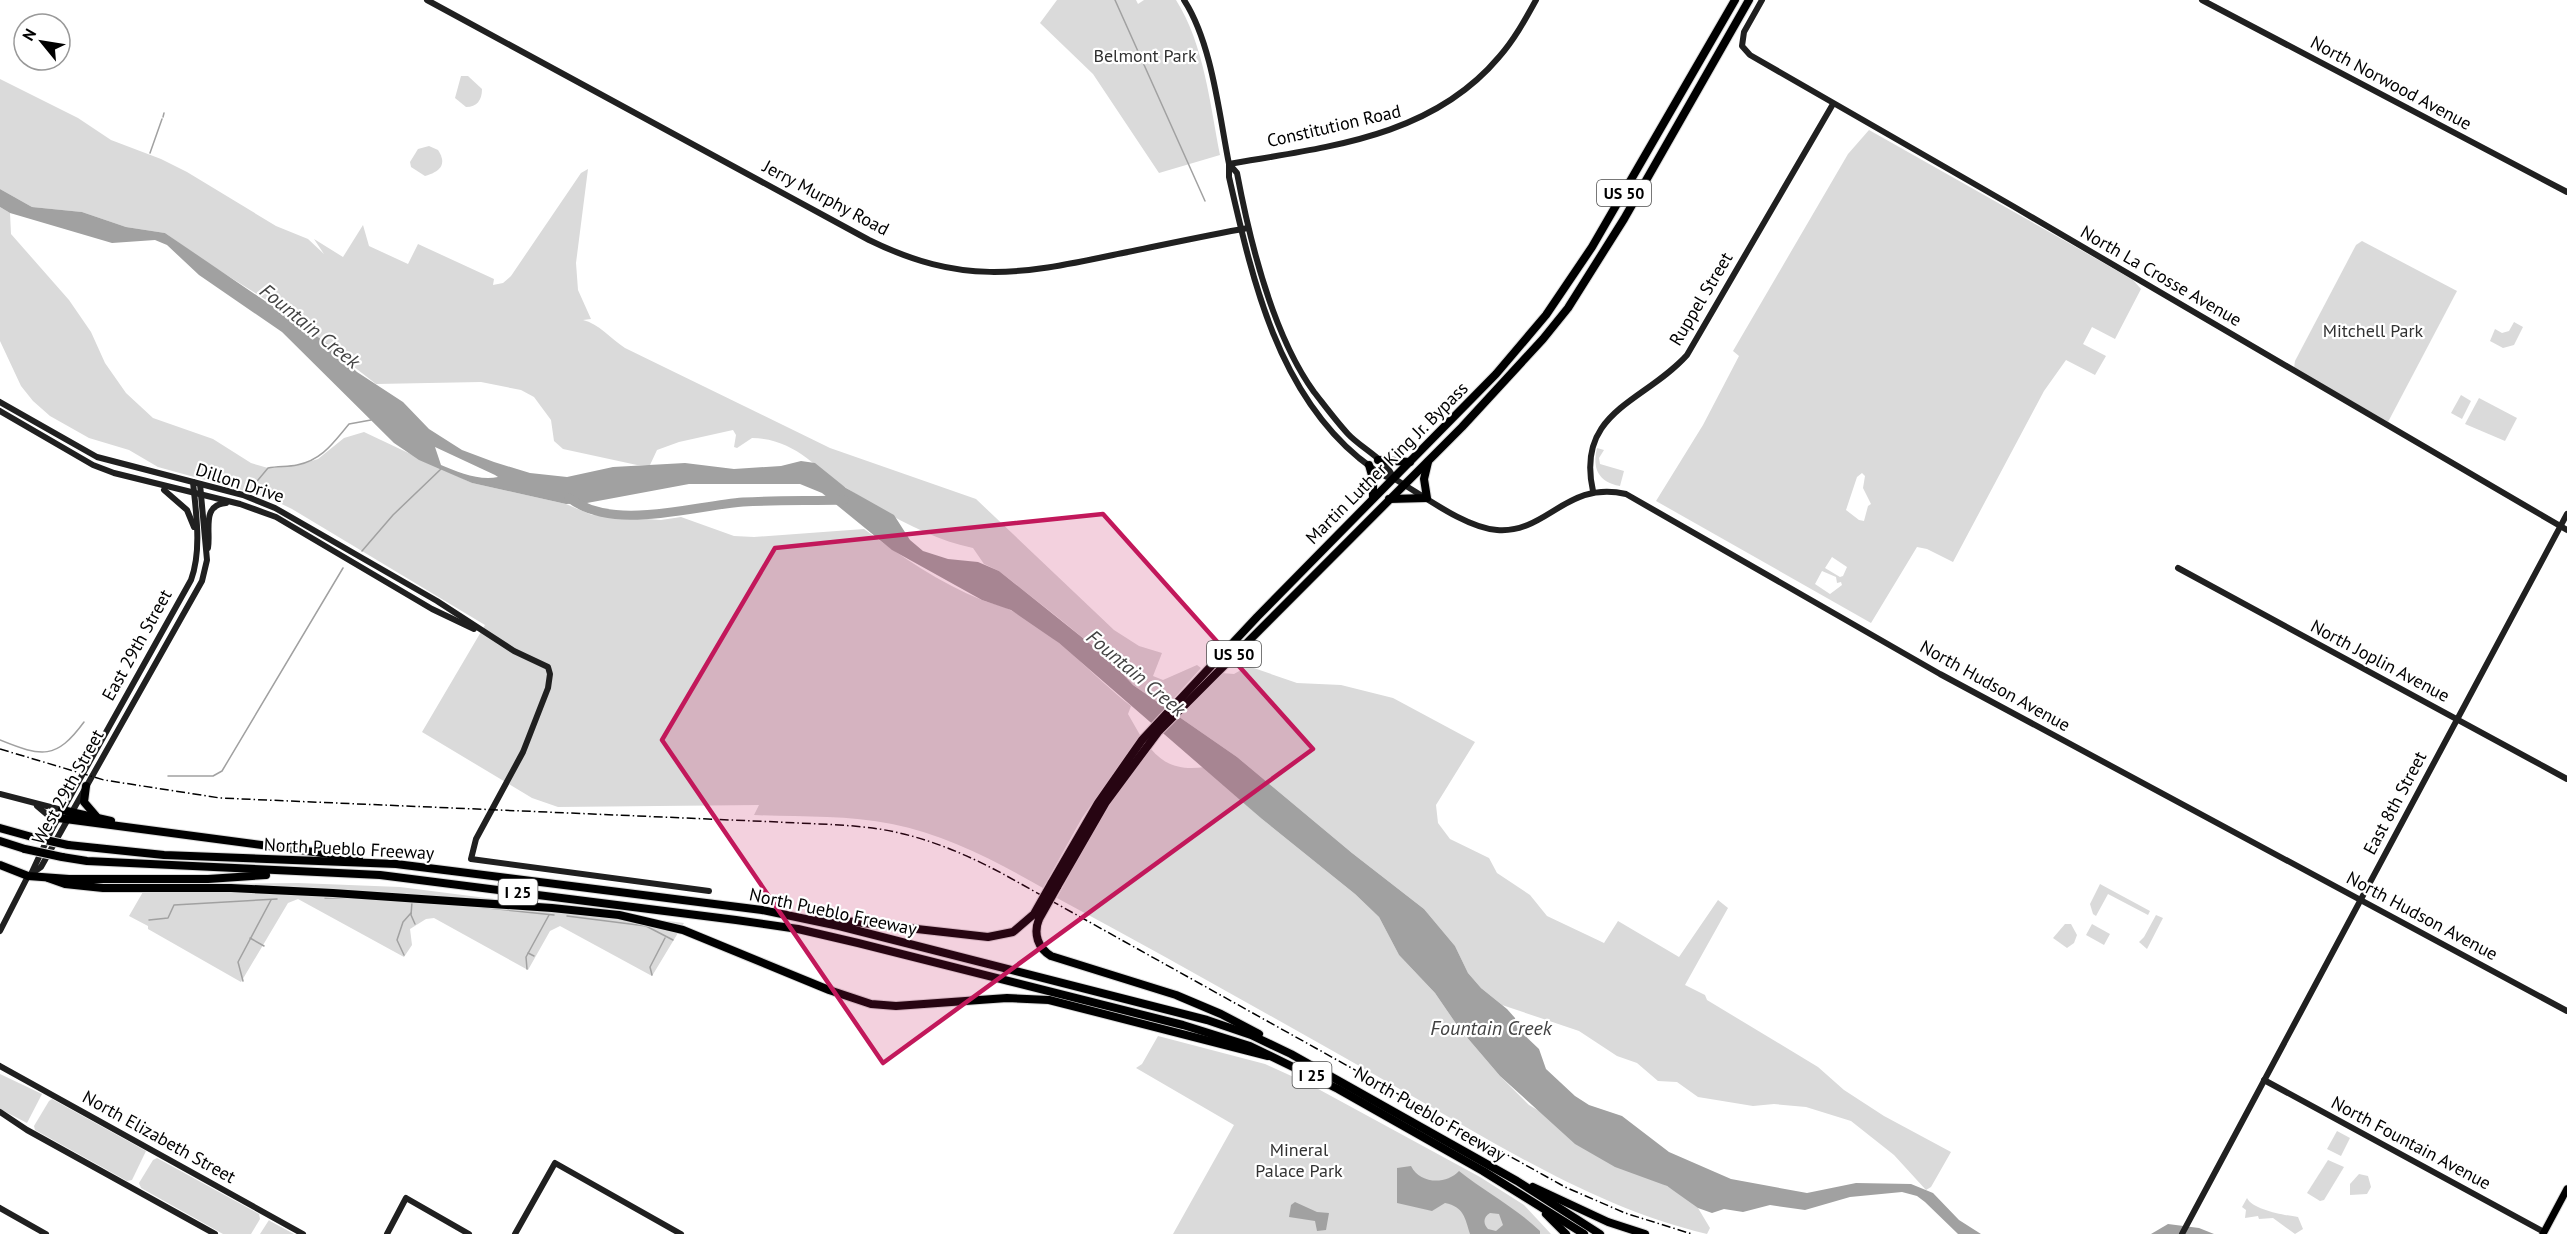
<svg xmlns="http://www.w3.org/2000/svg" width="2567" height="1234" font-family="'PT Sans',sans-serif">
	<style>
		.green { fill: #dadada; fill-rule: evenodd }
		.water { fill: #a1a1a1; fill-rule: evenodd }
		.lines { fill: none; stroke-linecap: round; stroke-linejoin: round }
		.stream { stroke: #a1a1a1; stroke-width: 1.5 }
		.river { stroke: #a1a1a1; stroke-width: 9 }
		.primary-casing { stroke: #dbdbdb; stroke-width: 9 }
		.highway-casing { stroke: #dbdbdb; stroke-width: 10 }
		.secondary { stroke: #202020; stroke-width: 6 }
		.primary { stroke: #000; stroke-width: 7 }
		.highway { stroke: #000; stroke-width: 8 }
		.rail { stroke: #000; stroke-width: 1.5; stroke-dasharray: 9 3 1.5 3; stroke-linecap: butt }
		.highway-bridge-casing { stroke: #dbdbdb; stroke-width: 10; stroke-linecap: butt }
		.highway-bridge { stroke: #000; stroke-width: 8 }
		.marked { fill: #c2185b; fill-opacity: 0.2; stroke: #c2185b; stroke-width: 4.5; stroke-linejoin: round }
		.labels { text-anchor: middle; stroke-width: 4.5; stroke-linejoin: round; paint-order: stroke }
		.shield { fill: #fff; stroke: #4c4c4c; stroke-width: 1.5 }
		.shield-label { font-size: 16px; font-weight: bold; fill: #000 }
		.park-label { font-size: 18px; fill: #313131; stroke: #fff }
		.street-label { font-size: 18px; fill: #000; stroke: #fff }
		.water-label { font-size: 20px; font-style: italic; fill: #424242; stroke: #fff }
	</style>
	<rect width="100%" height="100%" fill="#fff"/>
	<g class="green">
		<path d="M1057 0H1136L1138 4 1144 0H1176C1204 44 1210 104 1220 155L1159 173 1093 74 1040 23Z"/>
		<path d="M461 76H468L482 89C482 100 477 107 466 107L455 98Z"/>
		<path d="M0 79 78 118 111 140 161 159 187 172 276 226 308 239 324 254 314 239 343 257 363 225 369 246 408 264 418 244 494 279 493 285 503 283 511 276 581 173 588 169 576 263 578 290 591 319 583 320C598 323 611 339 625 348L830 448 976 499 1114 630 1139 646 1162 653 1153 676 1163 680 1197 665 1201 668 1174 698 1187 707 1221 673 1234 674 1248 666 1297 683 1341 685 1393 698 1475 742 1436 805 1438 823 1450 839 1489 858 1497 873 1530 895 1547 916 1604 943 1618 921 1679 957 1718 900 1728 908 1685 985 1705 995 1707 1000 1818 1067 1844 1090 1884 1116 1951 1152 1931 1187 1926 1190 1894 1155 1851 1121 1806 1107 1774 1104 1753 1106 1698 1097 1677 1082 1658 1081 1637 1063 1617 1056 1579 1031 1502 1005 1481 988 1468 973 1455 946 1424 909 1352 853 1237 757 1133 685 1109 659 1056 616 999 571 984 564 973 548C929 539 885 513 848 489 813 467 796 439 752 438L737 448 734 447 736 435 733 430 679 442 657 450 650 465H637L563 449 554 441 551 420 534 397 521 390 481 382 376 384 276 306 209 264 165 233 126 227 82 212 32 207 0 189Z"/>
		<path d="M1869 130 2074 246 2133 280 2141 289 2115 339 2092 327 2083 344 2106 356 2095 375 2066 360 2044 391 1953 562 1927 549 1917 547 1871 623 1656 501 1703 425 1739 356 1733 351 1848 154ZM1862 473 1865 476 1863 488 1871 504 1868 506 1864 521 1859 520 1846 510 1857 477ZM1832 557 1847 567 1843 576 1840 577 1825 568ZM1822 571 1836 577 1837 583 1841 582 1842 585 1830 594 1815 584Z"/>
		<path d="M429 146 438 150C448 165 439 172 425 176L411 167 410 162 418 149Z"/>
		<path d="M0 207 10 213 11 234 69 300 91 332 105 363 126 393 153 418 213 439 251 463 268 468 295 466 318 459 344 438 364 432 472 483 566 504 592 515 661 520 681 517 734 536 754 537 864 529C900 556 940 583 982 600 992 604 1003 605 1012 611 1058 635 1091 674 1131 706L1128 714 1140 735 1082 818 1043 888C996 861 946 835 892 824 847 815 800 817 754 815L759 805 558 807 532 798 422 732 485 625 292 509 267 497 158 467 129 450 89 438 50 416 33 401 21 386 0 341Z"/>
		<polygon points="2362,241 2457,291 2388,422 2294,368 2295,361 2356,245"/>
		<polygon points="2514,322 2523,327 2514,345 2503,348 2490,341 2495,329 2502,333 2509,331"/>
		<polygon points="2461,395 2471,401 2462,419 2451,413"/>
		<polygon points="2479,398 2517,418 2505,441 2465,424"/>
		<path d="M1597 448 1604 450 1599 458 1600 464 1624 471 1620 486C1598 482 1592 468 1597 448Z"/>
		<path d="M1151 749C1166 767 1183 770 1205 767L1262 819 1355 894 1379 917 1399 955 1435 993 1459 1028 1500 1076 1529 1105 1682 1195 1698 1208 1710 1228 1707 1234C1597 1208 1502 1147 1405 1092 1289 1026 1174 961 1057 898 1085 846 1112 794 1151 749Z"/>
		<polygon points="298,883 400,887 684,923 652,976 560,926 550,931 528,970 434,918 426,919 410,929 412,945 404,957 298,899 288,903 241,982 148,929 148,926 129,916 147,885"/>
		<polygon points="2100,884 2150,911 2148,915 2108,894 2096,916 2093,914 2090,904"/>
		<polygon points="2156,915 2163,918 2147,949 2139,942 2144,937"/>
		<polygon points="2065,924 2071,924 2077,935 2074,943 2067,948 2053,938"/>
		<polygon points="2092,924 2110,934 2104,945 2086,935"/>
		<polygon points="1158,1036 1265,1064 1309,1084 1480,1177 1524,1205 1551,1234 1173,1234 1234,1125 1136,1068 1142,1064"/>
		<polygon points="0,1074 42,1094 27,1123 0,1109"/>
		<polygon points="52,1099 146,1151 132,1180 127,1181 35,1130 34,1126 49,1101"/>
		<polygon points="2337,1131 2350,1138 2341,1156 2327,1149"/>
		<polygon points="157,1158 259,1214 260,1219 251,1234 223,1234 141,1188 139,1183 153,1160"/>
		<polygon points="2328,1160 2344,1167 2324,1200 2320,1201 2307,1193"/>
		<polygon points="2359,1174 2368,1176 2371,1187 2367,1194 2350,1195 2350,1184"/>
		<path d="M2247 1198C2253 1210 2284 1215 2298 1217L2303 1229 2295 1234 2273 1218 2259 1219 2258 1216 2245 1218 2246 1210 2242 1207Z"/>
		<polygon points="269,1220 270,1221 294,1234 260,1234"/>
	</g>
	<g class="water">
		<path d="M0 189 32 207 82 212 126 227 165 233 328 344 357 372 403 402 429 429 462 450 494 462 530 473 567 477 613 467 685 463 734 469 781 466 801 461 815 463 846 488 894 515 910 540 923 551 948 559 978 562 999 571 1109 659 1133 685 1237 757 1352 853 1424 909 1455 946 1468 973 1481 988 1507 1009 1515 1018 1517 1028 1539 1049 1546 1069 1575 1096 1589 1105 1622 1116 1669 1152 1731 1179 1807 1193 1856 1183 1911 1184 1933 1193 1959 1220 1981 1234H1958L1925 1202 1917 1196 1902 1192 1850 1197 1805 1210 1770 1205 1743 1212 1724 1209 1712 1213 1698 1208 1667 1186 1615 1167 1575 1144 1500 1076 1459 1028 1435 993 1399 955 1379 917 1355 894 1262 819 1059 643 1011 610 982 600 892 550 822 493 800 484H689L587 503 566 504 472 483 419 460 394 443 282 332 199 275 167 245 155 240 112 243 10 213 0 207ZM435 447 495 475 498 477C479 481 458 472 441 465Z"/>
		<path d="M1411 1166C1420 1184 1446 1185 1459 1171 1485 1192 1515 1207 1540 1231V1234H1470C1465 1218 1464 1207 1445 1203L1432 1211 1397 1203V1168ZM1490 1213 1499 1214 1503 1225 1496 1231 1488 1229C1483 1224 1483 1217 1490 1213Z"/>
		<polygon points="1295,1202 1317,1212 1329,1213 1326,1230 1317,1231 1315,1221 1289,1217 1291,1205"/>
		<polygon points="2168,1224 2199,1228 2214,1234 2151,1234"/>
	</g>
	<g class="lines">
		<g class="stream">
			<polyline points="1115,0 1205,201"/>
			<polyline points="163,117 164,113"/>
			<polyline points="150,153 162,119"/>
			<path d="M253 486 268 468C278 466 288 467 297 465 322 460 333 443 349 424L371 420"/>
			<polyline points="362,551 393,515 441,469"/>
			<path d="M0 740C42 757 56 760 84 722"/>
			<polyline points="168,776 213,776 222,771 343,568"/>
			<polyline points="325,898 354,898"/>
			<polyline points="412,902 411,915 415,924"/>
			<polyline points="478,907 554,915"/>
			<polyline points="567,916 646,926 673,940"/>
			<polyline points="149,920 168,918 174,905 277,899"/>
			<polyline points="250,938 264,946"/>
			<polyline points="528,953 534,956"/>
			<polyline points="404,955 397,940 403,922 411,913"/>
			<polyline points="527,969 526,957 549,915"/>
			<polyline points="652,975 650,967 665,938"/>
			<polyline points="243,981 238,962 271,900"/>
		</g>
		<path class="river" d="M569 498C614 532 691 506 743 502 777 500 811 501 844 500"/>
		<g class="primary-casing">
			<polyline id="primary" points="2543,1234 2567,1189"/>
		</g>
		<g class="highway-casing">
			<g id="highway">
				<polyline points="1378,460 1410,462"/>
				<polyline points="1369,465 1373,479 1373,498"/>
				<polyline points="1389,499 1427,498 1424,479 1428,462"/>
				<polyline points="86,786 84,802 96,816"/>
				<polyline points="62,810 111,821"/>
				<polyline points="58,818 359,858"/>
				<polyline points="0,828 32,837"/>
				<polyline points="0,841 25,849"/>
				<polyline points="68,845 164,855 396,864 762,910 839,926 1207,1020 1251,1035 1291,1054 1517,1181 1600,1234"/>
				<polyline points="62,857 87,861 380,875 736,920 798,929 858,943 1183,1025 1250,1046 1338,1089 1483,1171 1584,1234"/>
				<polyline points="0,865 28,876 69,879 208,879 266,875"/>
				<polyline points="48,878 65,884 103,888 231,888 333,893 552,908 619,915 683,930 829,990 871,1004 896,1006 1007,998 1049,1000 1268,1056"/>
				<polyline points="1051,884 1098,803 1142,740 1257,617 1496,374 1546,315 1592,247 1735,0"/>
				<polyline points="1057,887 1106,802 1158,732 1462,427 1543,339 1568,308 1624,219 1749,0"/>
				<polyline points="819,918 988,937 1013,932 1034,914"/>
				<path d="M1039 919C1033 934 1038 948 1051 956L1176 995 1221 1014 1259 1034"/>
				<polyline points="1533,1187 1608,1222 1645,1234"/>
				<polyline points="1546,1214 1566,1234"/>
			</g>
		</g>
		<g class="secondary">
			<path d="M427 0 869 240C961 285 1018 275 1113 255 1158 246 1203 236 1248 228"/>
			<path d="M1184 0C1212 43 1219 114 1229 164V177C1252 277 1276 389 1359 458 1370 466 1380 477 1393 478 1421 494 1465 528 1497 530 1547 534 1566 480 1626 494L1940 674 2567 1011"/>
			<polyline points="1762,0 1744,32 1742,46 1750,55 2011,205 2567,530"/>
			<polyline points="2202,0 2567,192"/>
			<path d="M1229 164C1326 147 1431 138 1499 57 1514 40 1525 20 1536 0"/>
			<path d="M1230 165 1237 173C1250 242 1272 334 1314 392 1325 406 1336 421 1348 434 1361 448 1388 461 1393 478"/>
			<polyline points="0,402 97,457 243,495 275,508 437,601 514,651 548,667 550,674 548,688 523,752 476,839 471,859 709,891"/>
			<polyline points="0,411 93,465 114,473 240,504 276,517 432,609 474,629"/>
			<polyline points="164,490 187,510 194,527"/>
			<path d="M1593 491C1575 411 1645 402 1687 355L1833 104"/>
			<path d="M208 548C211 531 201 505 226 503"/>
			<polyline points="2178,568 2567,779"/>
			<polyline points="0,794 62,810"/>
			<polyline points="37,806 50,817 52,829"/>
			<path d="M32 872 52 829 191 580C202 550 196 513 193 482"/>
			<polyline points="0,931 28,876 41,867 202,581 207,560 200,484"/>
			<polyline points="0,1066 303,1234"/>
			<polyline points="2264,1080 2544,1232"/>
			<polyline points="0,1112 27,1130 215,1234"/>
			<polyline points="0,1208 46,1234"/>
			<polyline points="387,1234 406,1198 469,1234"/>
			<polyline points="515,1234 555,1163 681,1234"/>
			<polyline points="2182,1234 2567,514"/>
		</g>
		<use href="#primary" class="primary"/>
		<use href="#highway" class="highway"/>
		<path class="rail" d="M0 749 104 780 220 798 778 822C811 824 846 824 879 829 924 836 966 854 1005 875L1565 1187 1625 1213 1692 1234"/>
		<g class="highway-bridge-casing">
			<g id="highway-bridge">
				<polyline points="32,837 68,845"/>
				<polyline points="25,849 62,857"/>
				<polyline points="1034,914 1051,884"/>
				<polyline points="1039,919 1057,887"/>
			</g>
		</g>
		<use href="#highway-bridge" class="highway-bridge"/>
	</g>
	<path class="marked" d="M1103 514 1313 749 883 1063 662 740 775 548Z"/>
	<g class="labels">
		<g class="shield">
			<rect x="1597" y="180" width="54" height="26" rx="4.5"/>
			<rect x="1207" y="641" width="54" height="26" rx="4.5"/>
			<rect x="498.5" y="879" width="39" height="26" rx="4.5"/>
			<rect x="1292.5" y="1062" width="39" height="26" rx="4.5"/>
		</g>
		<g class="shield-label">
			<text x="1624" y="199">US 50</text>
			<text x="1234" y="660">US 50</text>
			<text x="518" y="898">I 25</text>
			<text x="1312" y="1081">I 25</text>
		</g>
		<g class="park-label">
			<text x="1145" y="62">Belmont Park</text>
			<text x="2373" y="337">Mitchell Park</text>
			<text x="1299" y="1156">Mineral<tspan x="1299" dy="21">Palace Park</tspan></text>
		</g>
		<g class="street-label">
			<text transform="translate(2391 83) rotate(28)" y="6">North Norwood Avenue</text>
			<text transform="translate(1334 126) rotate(-13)" y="6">Constitution Road</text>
			<text transform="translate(826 198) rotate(28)" y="6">Jerry Murphy Road</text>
			<text transform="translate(2161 276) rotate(30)" y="6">North La Crosse Avenue</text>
			<text transform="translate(1701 299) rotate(-59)" y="6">Ruppel Street</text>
			<text transform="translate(1387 463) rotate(-45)" y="6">Martin Luther King Jr. Bypass</text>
			<text transform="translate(240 483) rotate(18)" y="6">Dillon Drive</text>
			<text transform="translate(137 645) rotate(-61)" y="6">East 29th Street</text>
			<text transform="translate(2380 661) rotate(28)" y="6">North Joplin Avenue</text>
			<text transform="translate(1995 686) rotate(29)" y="6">North Hudson Avenue</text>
			<text transform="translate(68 787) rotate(-61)" y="6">West 29th Street</text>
			<text transform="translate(2395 803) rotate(-62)" y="6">East 8th Street</text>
			<text transform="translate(349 849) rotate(3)" y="6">North Pueblo Freeway</text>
			<text transform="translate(833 912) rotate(12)" y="6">North Pueblo Freeway</text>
			<text transform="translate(2422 916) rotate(28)" y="6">North Hudson Avenue</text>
			<text transform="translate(1430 1114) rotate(30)" y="6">North Pueblo Freeway</text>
			<text transform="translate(159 1137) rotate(29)" y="6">North Elizabeth Street</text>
			<text transform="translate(2411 1143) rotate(28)" y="6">North Fountain Avenue</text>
		</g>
		<g class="water-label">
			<text transform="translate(310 326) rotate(39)" y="7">Fountain Creek</text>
			<text transform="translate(1136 673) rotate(40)" y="7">Fountain Creek</text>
			<text x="1491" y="1035">Fountain Creek</text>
		</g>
	</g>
	<g transform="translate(42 42) rotate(300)"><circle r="28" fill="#ffffff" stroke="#999999" stroke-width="1.5"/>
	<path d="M0-4.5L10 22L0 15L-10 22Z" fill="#000000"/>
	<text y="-9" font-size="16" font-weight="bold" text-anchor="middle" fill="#000000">N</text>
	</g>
</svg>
